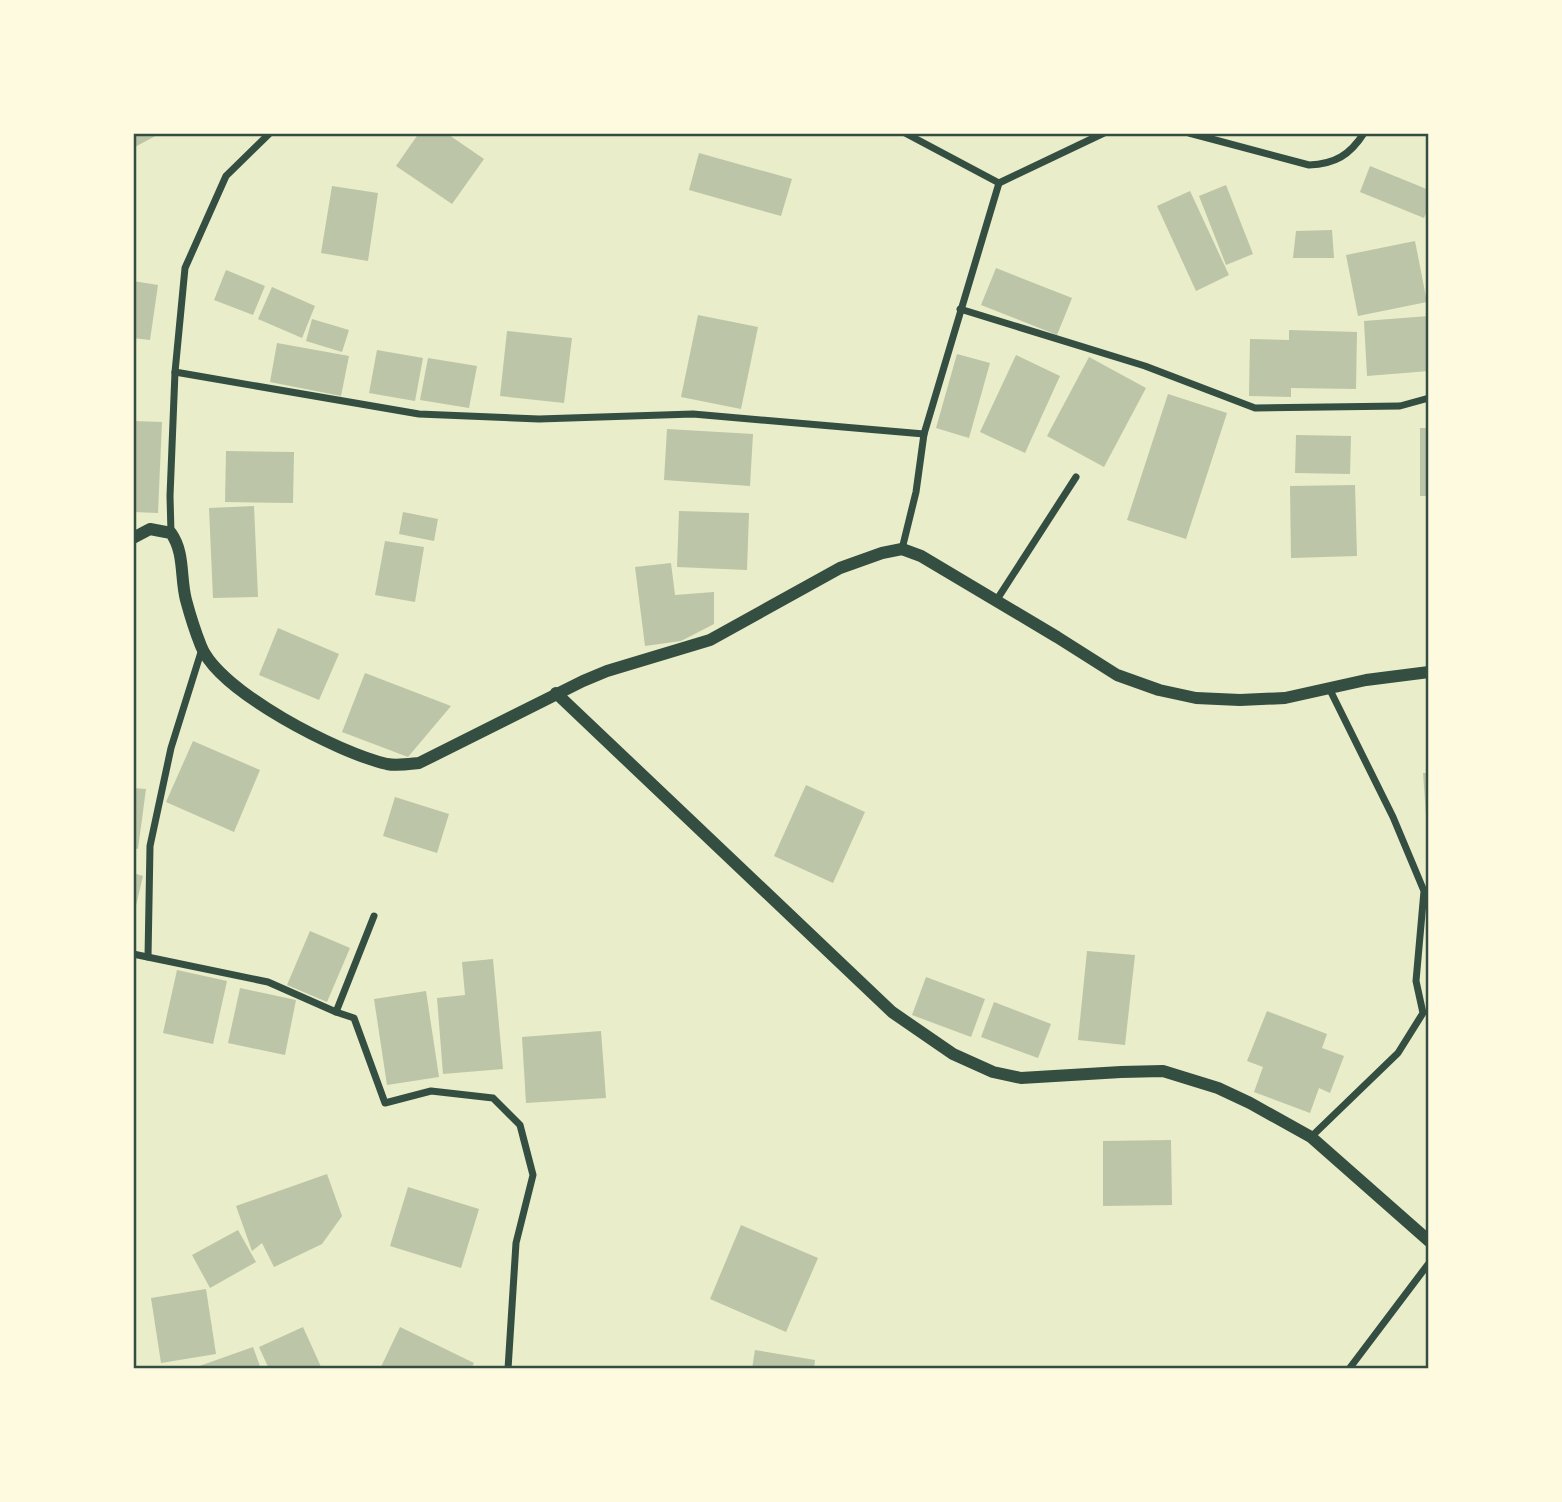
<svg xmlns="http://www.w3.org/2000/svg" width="1562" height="1502" font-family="Bitter,serif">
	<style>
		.building { fill: #bcc5a7 }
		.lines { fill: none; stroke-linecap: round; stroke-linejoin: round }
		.minor { stroke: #344e41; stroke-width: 7 }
		.tertiary { stroke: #344e41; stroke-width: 12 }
		.neatline { fill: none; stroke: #344e41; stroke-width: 2.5 }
	</style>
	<rect width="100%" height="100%" fill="#e9edc9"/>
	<g class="building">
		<polygon points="133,133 161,133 133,148"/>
		<polygon points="419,133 446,133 484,159 452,204 396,166"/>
		<polygon points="699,153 792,179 781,216 689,190"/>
		<polygon points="1370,166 1429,190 1429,206 1424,218 1360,192"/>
		<polygon points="1226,185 1253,254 1226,265 1199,196"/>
		<polygon points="332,186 378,193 368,261 321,253"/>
		<polygon points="1190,191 1229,275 1196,291 1157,206"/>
		<polygon points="1332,230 1334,258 1293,258 1296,231"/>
		<polygon points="1415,241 1427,302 1358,316 1346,255"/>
		<polygon points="996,268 1072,298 1057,335 981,305"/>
		<polygon points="226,270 265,286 253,315 214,300"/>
		<polygon points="133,281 158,285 150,340 133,338"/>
		<polygon points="272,287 315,306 302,338 258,319"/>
		<polygon points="698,315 758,327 741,409 681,397"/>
		<polygon points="1429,316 1429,371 1367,376 1364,321"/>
		<polygon points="312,319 349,330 342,352 306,341"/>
		<polygon points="1289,330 1357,332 1356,389 1291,388 1291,397 1249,396 1250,339 1289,340"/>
		<polygon points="507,331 572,338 564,403 500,396"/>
		<polygon points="277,343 349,356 341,396 270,382"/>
		<polygon points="377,350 423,358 415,401 369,393"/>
		<polygon points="957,354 990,363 969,438 936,428"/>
		<polygon points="1016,355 1060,376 1025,453 980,432"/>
		<polygon points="1089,357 1146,388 1104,467 1047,436"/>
		<polygon points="428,358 477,366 469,408 420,400"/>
		<polygon points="1168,394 1227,413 1186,539 1127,520"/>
		<polygon points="133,421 162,422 158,513 133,512"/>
		<rect x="1420" y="428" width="9" height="68"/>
		<polygon points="667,429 753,434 750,486 664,480"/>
		<polygon points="1296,435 1351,436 1350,474 1295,473"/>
		<polygon points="226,451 294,452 293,503 225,502"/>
		<polygon points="1355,485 1357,556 1291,558 1290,486"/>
		<polygon points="254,506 258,597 213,598 209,508"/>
		<polygon points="679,511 749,513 747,570 677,567"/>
		<polygon points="403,512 438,519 434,541 399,534"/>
		<polygon points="385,541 424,547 415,602 375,595"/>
		<polygon points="671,563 675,595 714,592 714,624 681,641 645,646 635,567"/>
		<polygon points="278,628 339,654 319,700 259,675"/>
		<polygon points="365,673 451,706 408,757 342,732"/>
		<polygon points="193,741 260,770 234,832 166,802"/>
		<polygon points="1423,773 1429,773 1429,829 1427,829"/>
		<polygon points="806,785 865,812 833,883 774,856"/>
		<polygon points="133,788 146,789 138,849 133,848"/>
		<polygon points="395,797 449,814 437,853 383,836"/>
		<polygon points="133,873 143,876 134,914 133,914"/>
		<polygon points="310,931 350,948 327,1002 287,985"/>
		<polygon points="1087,951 1135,955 1125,1045 1078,1040"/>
		<polygon points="493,959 503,1069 443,1074 437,998 465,995 462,962"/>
		<polygon points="177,970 227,981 213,1044 163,1033"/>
		<polygon points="926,977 985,999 971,1037 912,1015"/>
		<polygon points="240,988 296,1000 285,1055 228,1043"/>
		<polygon points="426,991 439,1077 387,1085 374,999"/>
		<polygon points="994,1002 1051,1024 1038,1058 981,1037"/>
		<polygon points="1267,1011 1327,1034 1322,1048 1344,1056 1330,1093 1319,1088 1310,1113 1254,1092 1263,1067 1247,1061"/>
		<polygon points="601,1031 606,1098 526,1103 522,1037"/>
		<polygon points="1171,1140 1172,1205 1103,1206 1103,1141"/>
		<polygon points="327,1174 342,1216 322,1244 274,1267 262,1243 252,1251 236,1206"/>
		<polygon points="408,1187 479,1209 461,1268 390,1246"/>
		<polygon points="741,1225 818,1258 786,1332 710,1299"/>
		<polygon points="238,1230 256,1262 210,1288 192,1255"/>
		<polygon points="206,1289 216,1354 161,1363 151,1298"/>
		<polygon points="303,1327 322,1369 269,1369 259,1347"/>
		<polygon points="400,1327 474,1363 471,1369 380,1369"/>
		<polygon points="253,1347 261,1369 191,1369"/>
		<polygon points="755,1350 815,1360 814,1369 752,1369"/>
	</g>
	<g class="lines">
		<g class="minor">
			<polyline points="905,133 999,183"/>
			<path d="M1189 133 1309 165C1335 164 1350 155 1364 133"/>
			<polyline points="960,309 1145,366 1255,408 1400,406 1429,398"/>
			<polyline points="175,372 419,414 539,419 693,414 924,434"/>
			<polyline points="171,533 170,496 175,372 185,268 226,176 270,133"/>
			<polyline points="902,549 916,492 924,434 999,183 1104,133"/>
			<polyline points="996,601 1076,477"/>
			<polyline points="133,954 268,982 336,1012 354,1018 385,1103 431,1091 493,1098 520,1125 533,1175 516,1243 508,1369"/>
			<polyline points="148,957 150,846 171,748 202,649"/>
			<polyline points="336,1012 374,916"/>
			<polyline points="1311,1137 1398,1053 1423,1013 1416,981 1424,891 1393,817 1329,688"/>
			<polyline points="1349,1369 1429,1263"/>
		</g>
		<g class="tertiary">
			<path d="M133 538 150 529 171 533C185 553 180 577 186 600 190 615 195 631 201 646 219 692 339 753 387 764 397 766 409 764 419 763L583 681 607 671 710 640 840 568 882 553 902 549 921 556 1057 637 1117 675 1159 690 1196 698 1240 700 1285 698 1366 680 1429 672"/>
			<polyline points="556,693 892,1012 953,1054 993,1072 1021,1078 1121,1072 1163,1071 1218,1088 1250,1103 1311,1137 1429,1241"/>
		</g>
	</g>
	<rect width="1562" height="1502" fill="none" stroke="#fefae0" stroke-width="270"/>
	<rect x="135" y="135" width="1292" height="1232" class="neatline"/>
</svg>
